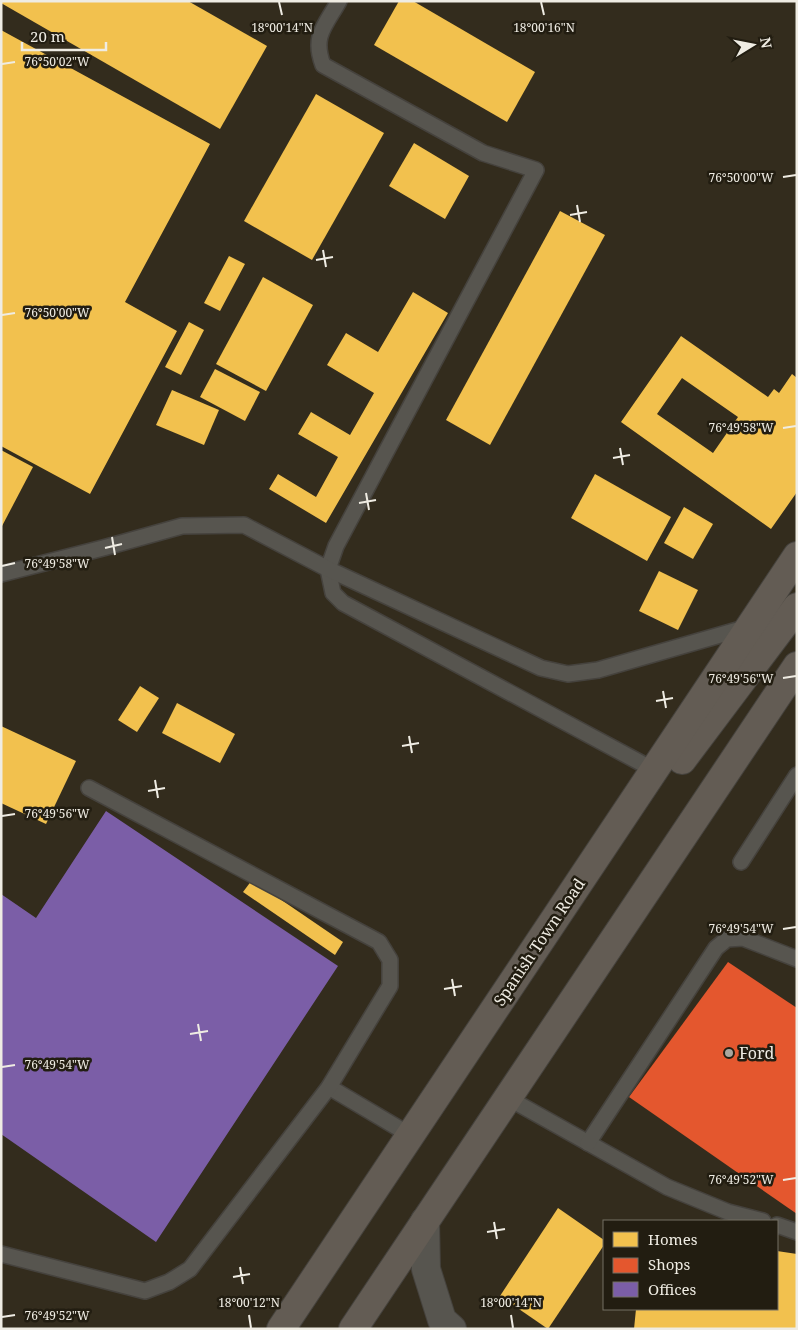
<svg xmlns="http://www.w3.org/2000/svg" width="798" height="1330" font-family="'Noto Serif',serif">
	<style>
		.industrial { fill: #332c1d; fill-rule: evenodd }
		.homes { fill: #f2c14e; fill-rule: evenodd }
		.shops { fill: #e4572e }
		.offices { fill: #7b5ea7 }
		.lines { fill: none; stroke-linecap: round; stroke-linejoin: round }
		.service-casing { stroke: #45423d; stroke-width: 18 }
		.minor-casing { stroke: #45423d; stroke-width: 30 }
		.trunk-casing { stroke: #45423d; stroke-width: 30 }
		.service { stroke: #57554f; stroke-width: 15 }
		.minor { stroke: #57554f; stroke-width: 28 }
		.trunk { stroke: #635c54; stroke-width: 28 }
		.ticks { fill: none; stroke: #efece3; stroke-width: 2 }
		.poi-dot { fill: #a9a69e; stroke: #221d11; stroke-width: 2 }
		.labels { text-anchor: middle; stroke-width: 5; stroke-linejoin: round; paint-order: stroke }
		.street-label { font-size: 16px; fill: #efece3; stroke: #221d11 }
		.poi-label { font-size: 16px; fill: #efece3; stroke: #221d11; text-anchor: start }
		.ticks-label { font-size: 12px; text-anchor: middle; fill: #efece3; stroke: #221d11; stroke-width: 5; stroke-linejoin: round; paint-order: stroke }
	</style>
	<rect width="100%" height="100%" fill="#28251e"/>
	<path class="industrial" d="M1 1H797V1329H1ZM604 1221H777V1309H604Z"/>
	<g class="homes">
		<polygon points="1,1 188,1 267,46 220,129 1,3"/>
		<polygon points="399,1 413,1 535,72 507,122 374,45"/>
		<polygon points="1,30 210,144 125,302 177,331 90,494 1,446"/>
		<polygon points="316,94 384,133 312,260 244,221"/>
		<polygon points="414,143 469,176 445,219 389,186"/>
		<polygon points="560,211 605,235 490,445 446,420"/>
		<polygon points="229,256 245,264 220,311 204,303"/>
		<polygon points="263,277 313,305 266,391 216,364"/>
		<polygon points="413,292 448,313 326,523 269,489 278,474 316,497 338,457 298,434 311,412 350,435 374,393 327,365 346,333 378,352"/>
		<polygon points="189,322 204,330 181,375 165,367"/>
		<path d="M681 336 768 397 774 389 779 393 792 374 797 378V492L771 529 621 422ZM682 378 738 417 713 453 657 414Z"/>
		<polygon points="215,369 260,392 245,421 200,397"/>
		<polygon points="172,390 219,410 204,445 156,425"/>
		<polygon points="1,450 33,467 1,528"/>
		<polygon points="595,474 671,517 647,561 571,518"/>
		<polygon points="684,507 713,524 693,559 664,543"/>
		<polygon points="659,571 698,590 678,630 639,611"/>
		<polygon points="140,686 159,698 137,732 118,720"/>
		<polygon points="177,703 235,734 220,763 162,733"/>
		<polygon points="1,726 76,761 46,824 1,803"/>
		<polygon points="252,880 343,942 335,955 243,892"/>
		<polygon points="558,1208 604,1240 604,1245 548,1329 500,1296"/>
		<polygon points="777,1251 797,1254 797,1329 634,1329 636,1309 777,1309"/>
	</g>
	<polygon class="shops" points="728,962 797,1008 797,1214 629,1097"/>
	<polygon class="offices" points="106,811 338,966 156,1242 1,1134 1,894 36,918"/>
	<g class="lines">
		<g class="service-casing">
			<g id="service">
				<path d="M339 1C325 26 312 36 323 65L483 153 536 170 336 546 328 569 333 593 343 603 654 770"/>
				<polyline points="1,574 103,548 182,526 244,525 328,569 541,668 568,674 598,670 748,627"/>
				<polyline points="741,862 797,775"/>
				<polyline points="329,1087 410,1135"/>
				<polyline points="508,1098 667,1187 728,1212 763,1221"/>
				<polyline points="588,1143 716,948 727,939 743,938 797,959"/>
				<polyline points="777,1225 797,1232"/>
				<polyline points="1,1254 145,1291 169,1282 190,1269 329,1087 390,986 390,960 379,942 89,788"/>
			</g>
		</g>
		<g class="minor-casing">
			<polyline id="minor" points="425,1221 426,1269 442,1320 452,1329"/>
		</g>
		<g class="trunk-casing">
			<g id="trunk">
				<polyline points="682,760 797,607"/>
				<polyline points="281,1329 797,556"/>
				<polyline points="353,1329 797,666"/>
			</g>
		</g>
		<use href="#service" class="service"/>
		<use href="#minor" class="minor"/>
		<use href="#trunk" class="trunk"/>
	</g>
	<path class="ticks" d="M279 2 282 15M541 2 544 15M2 64 15 62M783 177 796 175M577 205 580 222M570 215 587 212M323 250 326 267M316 260 333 257M2 315 15 313M783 428 796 426M620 448 623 465M613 458 630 455M366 493 369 510M359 503 376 500M112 537 115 555M105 548 122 544M2 566 15 563M783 678 796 676M663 691 666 708M656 701 673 698M409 736 412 753M402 746 419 743M155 780 158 798M148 791 165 788M2 816 15 814M783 929 796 927M452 979 455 996M444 989 462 986M198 1024 201 1041M190 1034 208 1031M2 1067 15 1065M783 1180 796 1178M494 1222 497 1239M487 1232 505 1229M240 1267 243 1284M233 1277 250 1274M249 1315 251 1328M511 1315 513 1328M2 1317 15 1315"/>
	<circle class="poi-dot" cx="729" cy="1053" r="5"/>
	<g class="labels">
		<g class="street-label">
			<text transform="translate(539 942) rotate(-56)" y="6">Spanish Town Road</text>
		</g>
		<g class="poi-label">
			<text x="739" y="1059">Ford</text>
		</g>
	</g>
	<g class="ticks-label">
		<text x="282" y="32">18°00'14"N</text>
		<text x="544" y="32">18°00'16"N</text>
		<text x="57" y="66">76°50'02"W</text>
		<text x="741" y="182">76°50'00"W</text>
		<text x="57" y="317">76°50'00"W</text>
		<text x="741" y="432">76°49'58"W</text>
		<text x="57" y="568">76°49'58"W</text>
		<text x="741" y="683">76°49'56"W</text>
		<text x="57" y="818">76°49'56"W</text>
		<text x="741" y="933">76°49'54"W</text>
		<text x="57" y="1069">76°49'54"W</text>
		<text x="741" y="1184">76°49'52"W</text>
		<text x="249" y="1307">18°00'12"N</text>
		<text x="511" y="1307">18°00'14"N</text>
		<text x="57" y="1320">76°49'52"W</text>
	</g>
	<rect width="798" height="1330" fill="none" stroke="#efece3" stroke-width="5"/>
	<rect x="603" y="1220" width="175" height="90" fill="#221d11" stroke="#747065"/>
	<rect x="613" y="1232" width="25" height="15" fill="#f2c14e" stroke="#747065"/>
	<text x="648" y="1245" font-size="15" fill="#efece3">Homes</text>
	<rect x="613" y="1258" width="25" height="15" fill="#e4572e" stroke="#747065"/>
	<text x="648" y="1270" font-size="15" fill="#efece3">Shops</text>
	<rect x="613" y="1282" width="25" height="15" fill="#7b5ea7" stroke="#747065"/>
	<text x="648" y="1295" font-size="15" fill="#efece3">Offices</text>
	<g transform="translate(753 45) rotate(80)" stroke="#221d11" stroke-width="4" paint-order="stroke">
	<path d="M0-4L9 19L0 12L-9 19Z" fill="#efece3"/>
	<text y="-8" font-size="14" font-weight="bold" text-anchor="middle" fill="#efece3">N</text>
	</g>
	<path d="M22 42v8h84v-8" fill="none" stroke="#efece3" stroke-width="2.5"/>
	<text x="30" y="42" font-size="15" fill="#efece3" stroke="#221d11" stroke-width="4" paint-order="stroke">20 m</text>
</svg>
